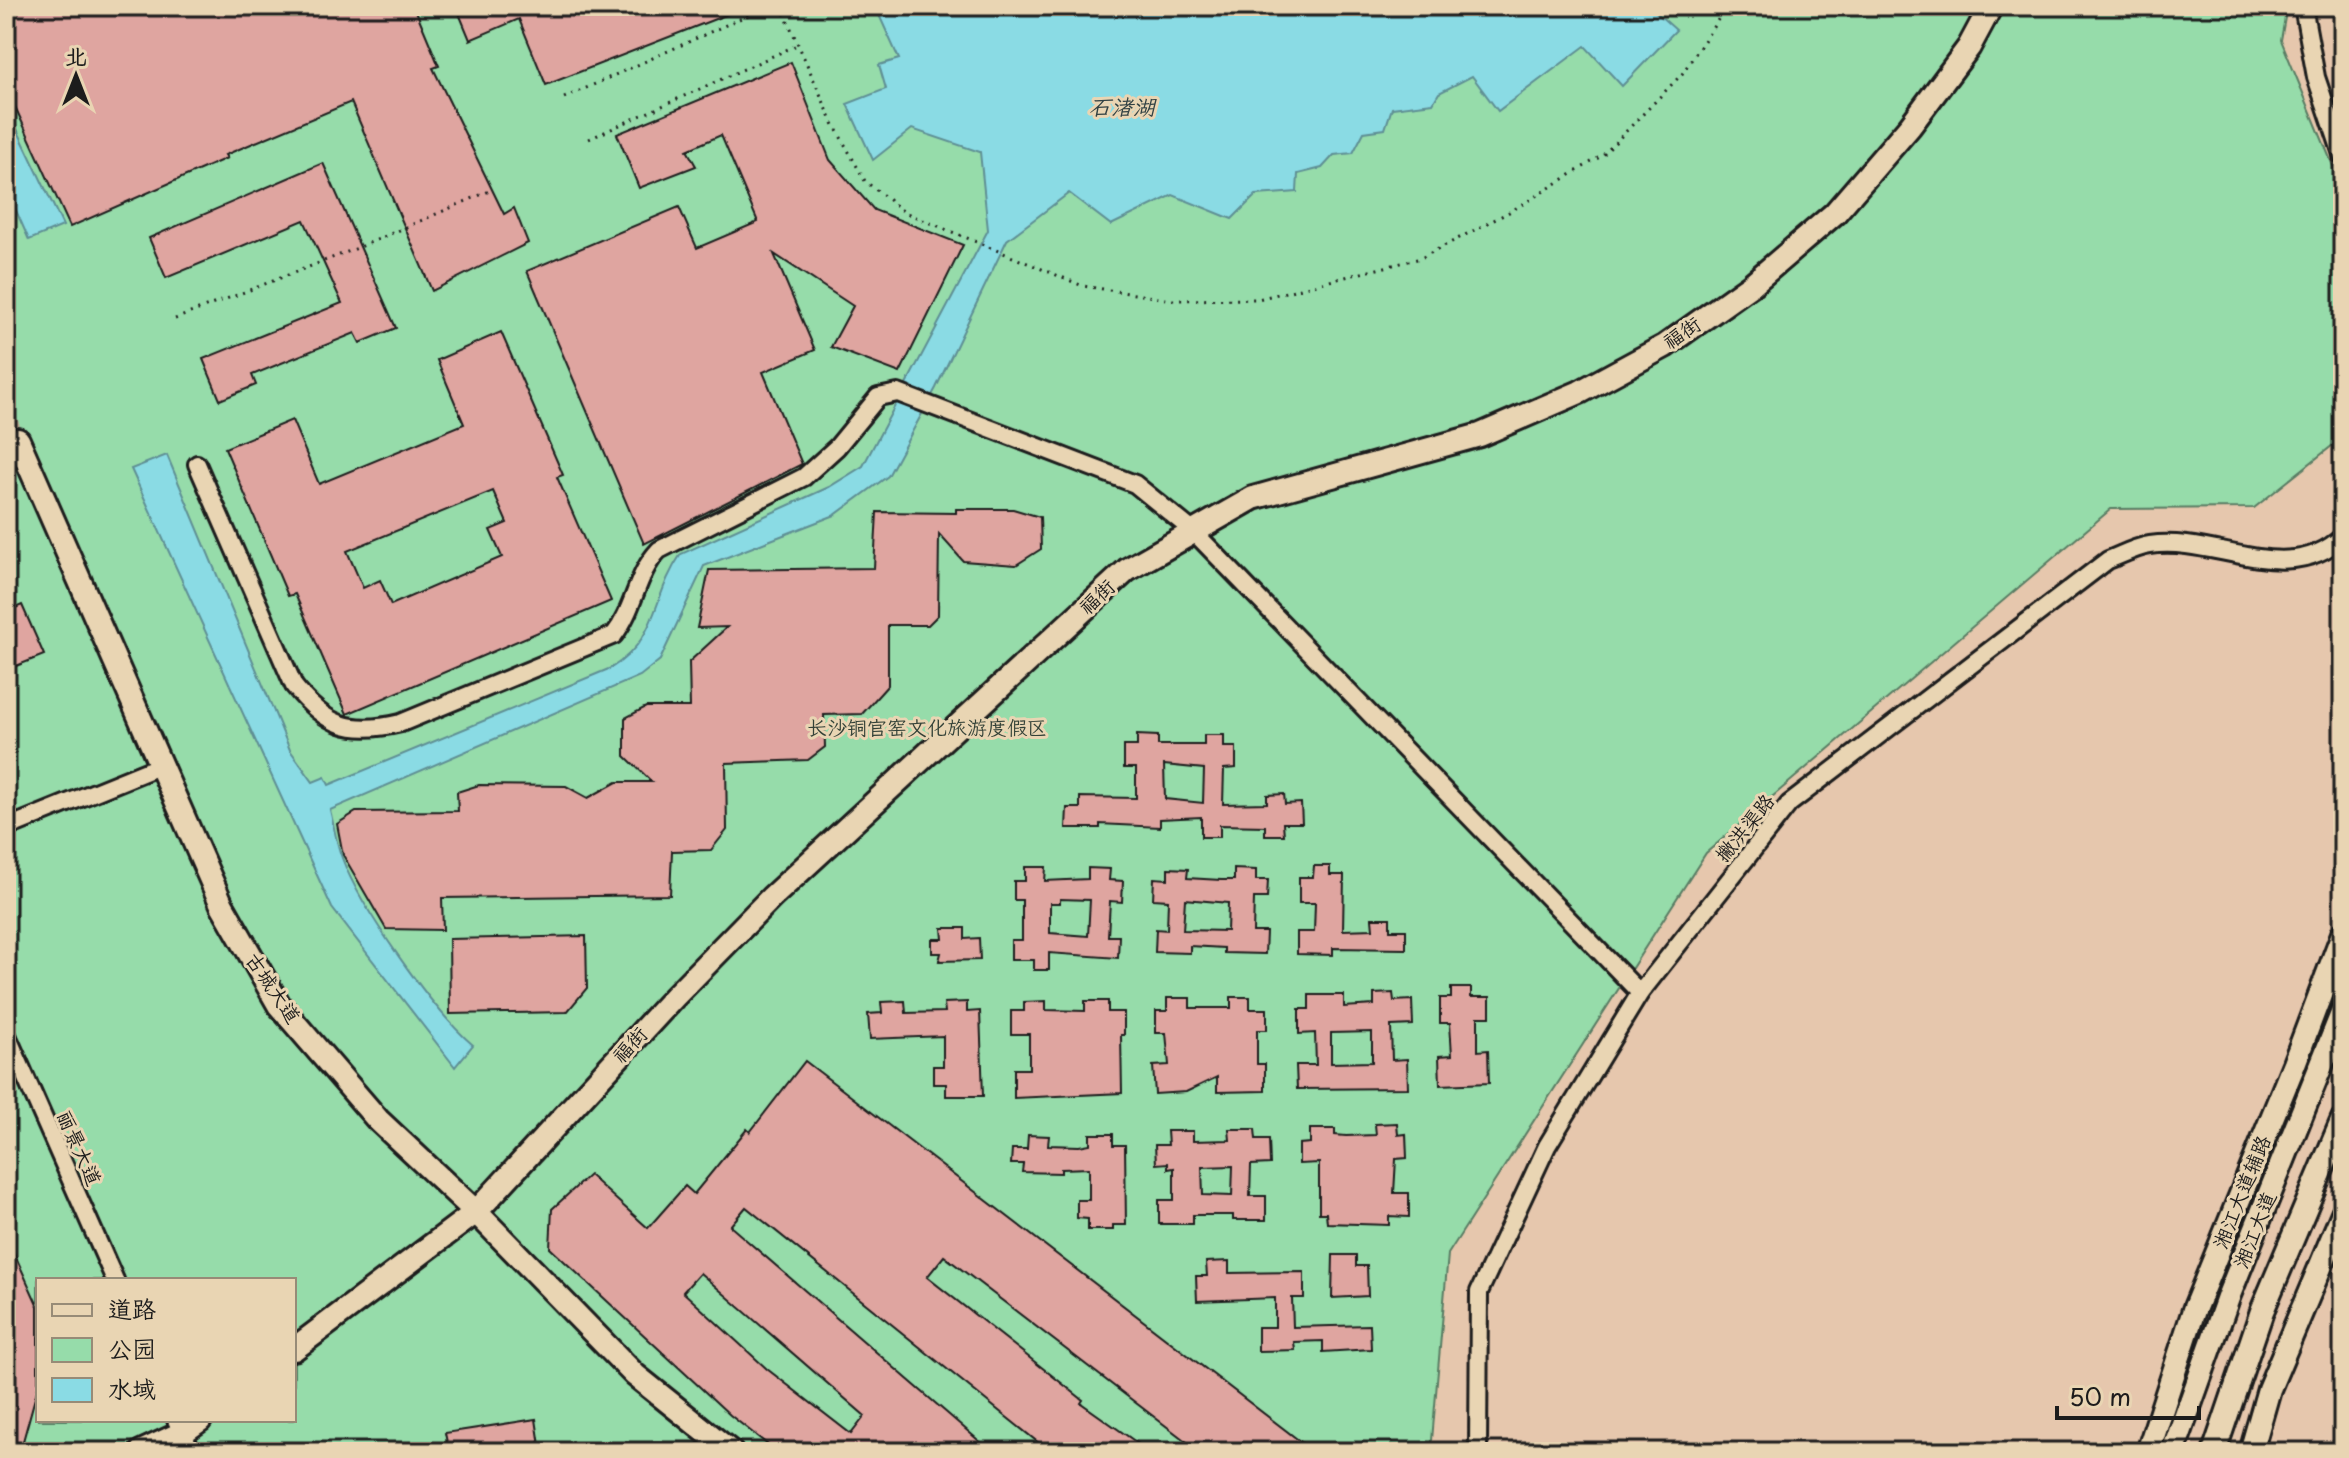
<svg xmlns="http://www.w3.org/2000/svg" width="2349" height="1458" font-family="'Playpen Sans','LXGW WenKai TC',sans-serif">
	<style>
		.green { fill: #96dcaa; stroke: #597c63; stroke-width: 2; fill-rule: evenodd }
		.water { fill: #8adbe4; stroke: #5e8f94; stroke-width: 2 }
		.building { fill: #dfa5a0; stroke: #1c1c1c; stroke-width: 2; fill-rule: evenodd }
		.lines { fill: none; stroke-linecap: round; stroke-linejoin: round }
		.street-tunnel { stroke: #bea590; stroke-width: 16; stroke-dasharray: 16 8; stroke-linecap: butt }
		.street-casing { stroke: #1c1c1c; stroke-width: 22 }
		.secondary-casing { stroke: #1c1c1c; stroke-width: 28 }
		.path { stroke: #1c1c1c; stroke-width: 3; stroke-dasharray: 2 6; stroke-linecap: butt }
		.street { stroke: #e9d5b3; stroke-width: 16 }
		.secondary { stroke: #e9d5b3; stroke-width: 22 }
		.labels { text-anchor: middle; stroke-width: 6; stroke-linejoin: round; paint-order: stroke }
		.street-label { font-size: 20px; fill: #1c1c1c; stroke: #e9d5b3 }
		.park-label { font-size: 20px; fill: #344238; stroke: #e9d5b3 }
		.water-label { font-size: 22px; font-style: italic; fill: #324244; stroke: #e9d5b3 }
	</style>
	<rect width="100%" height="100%" fill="#e6c7ad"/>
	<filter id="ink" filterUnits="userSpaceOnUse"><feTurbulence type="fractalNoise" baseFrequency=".0125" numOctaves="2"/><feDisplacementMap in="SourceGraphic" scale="16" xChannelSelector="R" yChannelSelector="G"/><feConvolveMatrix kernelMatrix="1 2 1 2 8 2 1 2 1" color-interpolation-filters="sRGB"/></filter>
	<g filter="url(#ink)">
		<path class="green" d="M6 6H2287L2281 40 2343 190V437L2254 508 2111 509 1706 853 1448 1254 1431 1452H6ZM38 1280H294V1420H38Z"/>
		<g class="water">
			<path d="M875 6H1649L1676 30 1622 86 1585 46 1498 111 1472 76 1439 93 1433 103 1392 108 1385 129 1364 132 1353 153 1334 155 1322 168 1298 174 1297 192 1256 195 1232 219 1173 195 1111 225 1069 193 1007 240 936 388 888 476 835 515 704 566 660 660 640 676 330 810C334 825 336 843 342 858 360 907 433 1011 473 1045L455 1067 332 908 131 469 167 455 290 750 313 782 325 777 329 785 611 668C660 637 651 598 681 554L829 487 863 466 988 230 980 152 912 129 873 160 847 104 886 89 879 65 899 59Z"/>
			<polygon points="6,106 63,226 29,240 6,188"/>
		</g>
		<g class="building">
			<polygon points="6,6 414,6 439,66 433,68 504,214 514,208 528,243 432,291 351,102 225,155 227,158 70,227 6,87"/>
			<polygon points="456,6 746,6 746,7 546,85 519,19 470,40"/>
			<polygon points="791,62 830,160 874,210 963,245 900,373 831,347 853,306 774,254 815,350 763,372 802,464 644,544 527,271 679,207 697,248 758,222 721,135 687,150 696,166 639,188 617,134"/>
			<polygon points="323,163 396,328 360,343 355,333 252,375 256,385 220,400 203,359 342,303 304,220 166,278 149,238"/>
			<path d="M501 332 563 475 557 477 611 601 347 714 295 594 288 596 225 448 292 420 319 484 464 424 437 360ZM493 491 507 523 490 530 502 557 391 605 380 580 363 588 347 551Z"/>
			<polygon points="956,509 1013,509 1040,517 1041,549 1016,565 963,561 939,534 938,615 928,625 888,625 888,685 862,714 824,715 825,747 808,760 726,763 727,830 711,850 672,851 670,895 442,898 443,930 386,929 343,855 337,824 356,812 458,811 457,792 479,785 566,786 588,798 617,782 652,782 625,756 625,718 646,707 690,707 689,662 727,627 697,628 709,570 874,568 877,512 956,513"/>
			<polygon points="22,605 44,655 6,670 6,612"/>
			<path d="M1137 735 1158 736V745H1204V735H1224V747H1236V768L1224 769 1223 804 1267 803V795L1284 794 1285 804 1301 803 1302 823H1283L1284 835H1265V826L1220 825V837H1201V817L1160 819V827L1100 824V828H1066L1067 808H1080V797L1136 798V768H1124V746H1137ZM1164 765 1204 769 1203 803 1165 799Z"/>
			<polygon points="1314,866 1330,866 1330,875 1344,875 1343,930 1373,929 1372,918 1390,918 1390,930 1406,930 1406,949 1333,948 1333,955 1297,954 1297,932 1314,932 1315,903 1299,903 1299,877 1313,877"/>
			<path d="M1025 867H1046L1045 881 1088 879V868L1110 869 1109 880 1123 881 1122 902 1110 901 1108 936H1119L1118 958 1049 953V970H1034V960H1011V940H1022V900H1014V881H1025ZM1060 899 1090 900 1088 936 1050 933V903H1060Z"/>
			<path d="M1168 868 1188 869 1187 878 1221 880H1234V869L1256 870V880H1268L1267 898H1254L1253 932H1266L1265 954 1224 953V948L1190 946V953L1155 952 1156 929 1167 930 1168 900 1153 899 1154 878 1168 879ZM1185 899 1228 903 1227 931 1183 930Z"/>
			<polygon points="942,928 965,928 965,939 979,938 980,960 939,961 941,953 932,953 932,939 943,939"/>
			<polygon points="586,936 587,988 567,1012 450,1014 449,939"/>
			<polygon points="1451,988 1471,988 1471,997 1490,997 1490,1017 1478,1017 1478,1051 1488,1050 1489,1083 1440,1085 1439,1056 1452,1055 1450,1023 1440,1023 1440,998 1451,998"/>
			<path d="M1393 993 1394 1001 1412 1000 1413 1025 1391 1026 1392 1060 1407 1059 1408 1088 1297 1089 1296 1065H1316L1315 1033 1299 1034V1009H1309V995H1344V1007L1374 1005V994ZM1372 1032V1062L1331 1063V1033Z"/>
			<polygon points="1231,997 1250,997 1250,1009 1267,1009 1267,1030 1257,1030 1257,1064 1265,1064 1265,1091 1217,1092 1217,1077 1186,1092 1155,1094 1153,1066 1169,1065 1166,1033 1156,1033 1156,1011 1167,1011 1167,998 1190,998 1190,1008 1231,1008"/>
			<polygon points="905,1001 906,1013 945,1012 944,1003 967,1002 967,1012 980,1011 983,1096 946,1096 946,1084 933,1084 933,1066 943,1066 943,1036 870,1039 868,1014 882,1013 881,1002"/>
			<polygon points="1046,1001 1046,1010 1085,1011 1085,1001 1108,1001 1108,1012 1124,1012 1124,1035 1121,1035 1122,1093 1014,1098 1014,1069 1029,1069 1029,1034 1011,1034 1011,1011 1024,1011 1024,1002"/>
			<path d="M805 1061 1314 1452H1200L944 1256 927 1277 1083 1400 1081 1403 1150 1452H1050L746 1207 730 1226 992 1452H777L730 1415 550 1248 552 1209 589 1175 648 1228 685 1186 694 1194 747 1129 750 1132ZM700 1273 865 1416 851 1434 767 1369 683 1292Z"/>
			<polygon points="1397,1123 1398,1135 1406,1134 1407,1158 1396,1159 1394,1193 1409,1193 1409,1217 1389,1216 1389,1225 1327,1223 1326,1213 1319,1213 1319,1163 1299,1164 1299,1144 1310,1143 1310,1129 1335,1129 1335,1135 1346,1136 1376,1135 1375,1124"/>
			<path d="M1229 1129H1255L1256 1139H1269L1270 1164 1251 1165 1250 1196H1266V1220H1233V1215H1193V1224H1159V1200H1174V1168L1168 1169V1163L1156 1164 1155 1145H1168L1167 1131H1193V1141L1230 1140ZM1233 1166 1232 1196 1203 1195 1202 1167Z"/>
			<polygon points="1090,1134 1113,1134 1113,1145 1125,1145 1126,1225 1113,1225 1113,1230 1088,1230 1088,1219 1077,1218 1077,1200 1089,1200 1089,1168 1061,1169 1061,1173 1022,1172 1023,1164 1011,1164 1012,1149 1027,1149 1028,1135 1049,1136 1048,1145 1079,1146 1090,1144"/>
			<polygon points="6,1235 38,1306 38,1387 20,1452 6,1452"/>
			<polygon points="1333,1255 1356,1255 1356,1266 1367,1266 1368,1296 1332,1298"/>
			<polygon points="1229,1261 1229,1273 1304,1272 1304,1298 1292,1298 1293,1327 1370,1325 1371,1349 1323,1352 1323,1341 1294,1342 1295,1350 1258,1351 1258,1327 1275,1327 1275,1298 1197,1301 1196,1276 1207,1276 1206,1262"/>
			<polygon points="536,1419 541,1452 449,1452 445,1433"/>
		</g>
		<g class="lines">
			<polyline class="street-tunnel" points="6,414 18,440"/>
			<g class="street-casing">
				<g id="street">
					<polyline points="2303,6 2316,77 2343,157"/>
					<path d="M197 464 294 686C326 726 351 735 401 723L614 635C635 608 636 574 659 550L804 477 837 447 878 397 898 393 1135 484 1194 532 1640 993"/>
					<polyline points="6,828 159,766"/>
					<polyline points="6,1033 115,1280"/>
					<polyline points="176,1420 192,1452"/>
					<path d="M1478 1452 1479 1292 1547 1146 1640 993 1789 804 2108 560C2121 555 2136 547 2150 545 2213 535 2289 589 2343 536"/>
				</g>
			</g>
			<g class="secondary-casing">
				<g id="secondary">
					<polyline points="18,440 222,905 279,1005 378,1120 476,1212 635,1375 731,1452"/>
					<polyline points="294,1349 476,1212 674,997 772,897 1127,570 1253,498 1480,435 1580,392 1665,346 1751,285 1835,213 1910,126 1969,47 1991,6"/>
					<polyline points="141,1452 182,1433 200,1420"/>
					<polyline points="2148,1452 2194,1310 2294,1064 2343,934"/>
					<polyline points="2173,1452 2229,1295 2343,1011"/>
					<polyline points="2214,1452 2262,1311 2343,1119"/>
					<polyline points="2251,1452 2269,1389 2343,1213"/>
				</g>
			</g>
			<g class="path">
				<polyline points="781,6 833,123 865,181 904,212 1083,286 1173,300 1258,299 1421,258 1513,210 1603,155 1682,74 1727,6"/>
				<polyline points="564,98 768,6"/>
				<polyline points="589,139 797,45"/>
				<polyline points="175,319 360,247 492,190"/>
			</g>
			<use href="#street" class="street"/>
			<use href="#secondary" class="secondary"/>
		</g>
	</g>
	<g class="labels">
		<g class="street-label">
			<text transform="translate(1682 333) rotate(-34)" y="7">福街</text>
			<text transform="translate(1097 597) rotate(-43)" y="7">福街</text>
			<text transform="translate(1745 828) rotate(-51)" y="7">撇洪渠路</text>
			<text transform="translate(273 988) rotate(56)" y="7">古城大道</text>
			<text transform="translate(630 1045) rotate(-47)" y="7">福街</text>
			<text transform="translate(79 1148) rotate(66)" y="7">丽景大道</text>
			<text transform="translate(2242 1192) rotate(-68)" y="7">湘江大道辅路</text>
			<text transform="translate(2255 1230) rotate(-68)" y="7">湘江大道</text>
		</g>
		<g class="park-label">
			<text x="927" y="735">长沙铜官窑文化旅游度假区</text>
		</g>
		<g class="water-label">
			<text x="1122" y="115">石渚湖</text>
		</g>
	</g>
	<rect width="2349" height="1458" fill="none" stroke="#e9d5b3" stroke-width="32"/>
	<rect x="16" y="16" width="2317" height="1426" fill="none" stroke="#1c1c1c" stroke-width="3" filter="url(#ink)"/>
	<rect x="36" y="1278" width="260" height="144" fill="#e9d5b3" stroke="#978b77" stroke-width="2"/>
	<rect x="52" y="1304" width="40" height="12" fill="#e9d5b3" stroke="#978b77" stroke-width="2"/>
	<text x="108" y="1318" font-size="24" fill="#1c1c1c">道路</text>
	<rect x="52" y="1338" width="40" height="24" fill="#96dcaa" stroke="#978b77" stroke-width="2"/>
	<text x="108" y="1358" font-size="24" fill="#1c1c1c">公园</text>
	<rect x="52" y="1378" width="40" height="24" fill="#8adbe4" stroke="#978b77" stroke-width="2"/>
	<text x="108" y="1398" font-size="24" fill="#1c1c1c">水域</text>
	<g transform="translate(76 76)" stroke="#e9d5b3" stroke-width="6" paint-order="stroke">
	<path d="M0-6L14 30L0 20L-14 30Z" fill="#1c1c1c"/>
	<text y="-12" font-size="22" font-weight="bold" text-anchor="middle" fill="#1c1c1c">北</text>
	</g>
	<path d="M2057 1406v12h142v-12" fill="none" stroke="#1c1c1c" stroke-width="4"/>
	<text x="2069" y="1406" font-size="24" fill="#1c1c1c" stroke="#e9d5b3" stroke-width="6" paint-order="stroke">50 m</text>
</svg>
